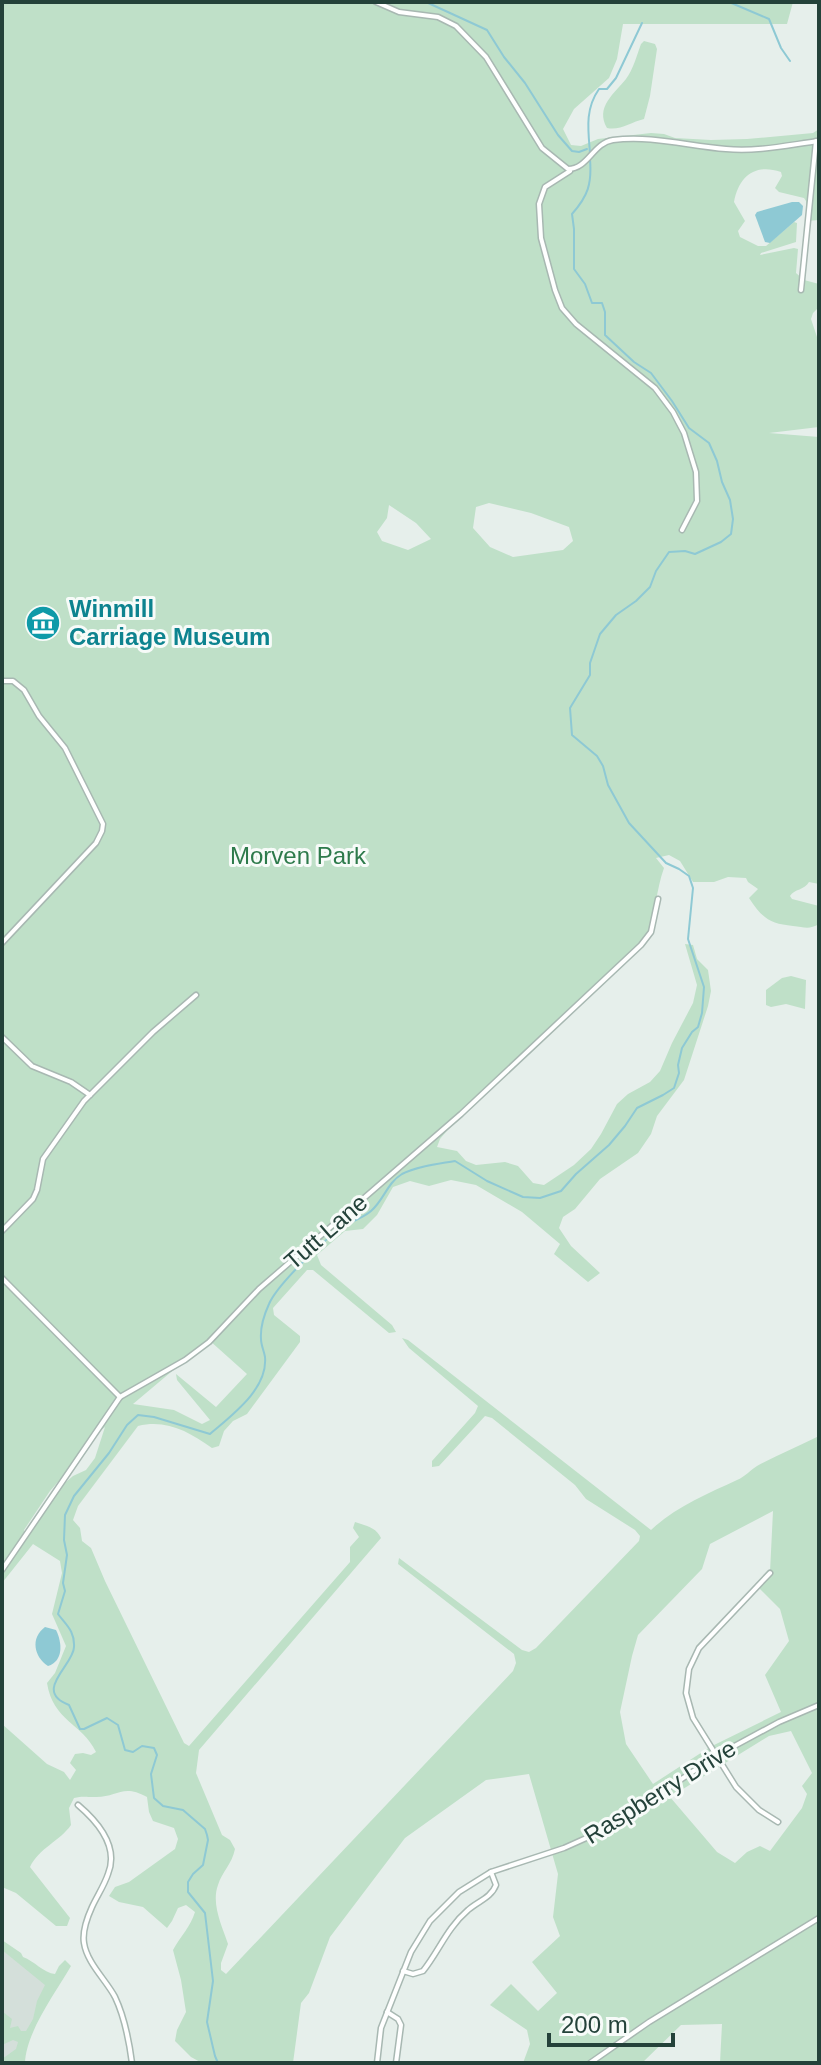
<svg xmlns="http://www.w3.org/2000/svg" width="821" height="2065" font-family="Arial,sans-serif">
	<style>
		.built { fill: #d4dfda }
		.green { fill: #bfe0c8; fill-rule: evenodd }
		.water { fill: #8ec9d4 }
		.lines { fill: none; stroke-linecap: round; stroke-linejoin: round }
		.stream { stroke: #8ec9d4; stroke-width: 2 }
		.minor-casing { stroke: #a8b8b2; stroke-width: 7 }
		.minor { stroke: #fff; stroke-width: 4 }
		.labels { text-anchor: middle; stroke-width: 6; stroke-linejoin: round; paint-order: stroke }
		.culture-label { font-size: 24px; font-weight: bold; fill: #0d838f; stroke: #f7fbf9; text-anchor: start }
		.park-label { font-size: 24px; fill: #2d7a4b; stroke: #f7fbf9 }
		.street-label { font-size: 24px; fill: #24423a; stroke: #f7fbf9 }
	</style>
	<rect width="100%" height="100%" fill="#e6efeb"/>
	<polygon class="built" points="2,1950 53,1986 20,2055 2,2063"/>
	<g class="green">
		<path d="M2 2H793L787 24H623L617 59 609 78 574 109 563 129 571 145 581 146 598 139 651 133 664 134 675 138 711 140 747 139 813 133 819 129V144L814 147V151H819V220L807 221 806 201 804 198 779 192 775 188 782 176 781 172C755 163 739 176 734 202L745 221 738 231 740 237 758 246H766L794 222 797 223 796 242 761 253 760 255 794 248 798 249 796 273 804 280 819 284V307L813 313 811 319 819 343V427L769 433 819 437V884L809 882C805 890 794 889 790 896L792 899 819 906V924C809 930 804 927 793 926 770 924 762 918 749 898L758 889 748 882 746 878 728 877 714 882H693L680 861 669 855 656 858 664 868C656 890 656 913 647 935L461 1114 440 1139 437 1147 457 1151 466 1161 476 1165 505 1162 518 1166 533 1183 544 1185 574 1165 591 1149 601 1134 617 1104 628 1094 650 1082 660 1071 672 1043 693 1003 697 985 685 944 693 945 697 959 708 970 711 991 708 1006 684 1080 657 1116 651 1134 638 1153 600 1179 575 1209 563 1217 559 1228 571 1246 600 1273 588 1282 554 1254 560 1244 522 1212 476 1185 451 1180 429 1186 410 1181 393 1187 377 1215 363 1229 345 1231 317 1255 321 1265 392 1325 396 1332 389 1333 313 1270H307L273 1308 274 1315 300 1336V1342L247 1414 233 1421 224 1431 219 1446 212 1448C189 1432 167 1419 138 1426L78 1506 73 1520 80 1528 82 1541 91 1548 105 1581 184 1743 189 1746 350 1562V1547L359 1537 353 1528 355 1522C366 1526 376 1527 381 1538L199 1750 196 1773 222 1835 230 1840 235 1849C232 1864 222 1872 218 1885 211 1904 222 1926 228 1944L221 1963V1970L226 1974 513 1671 516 1663 514 1654 398 1564 399 1558 522 1650 529 1652 536 1648 639 1541 640 1536 635 1530 586 1499 575 1485 492 1418 485 1416 439 1466 432 1467V1461L475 1413 478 1406 409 1348 402 1338 408 1340 651 1530C675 1507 707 1494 737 1480 745 1477 750 1470 757 1466 777 1455 799 1446 819 1436V2063H720L722 2024 681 2025 642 2063H523L530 2044 527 2030 490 2005 511 1984 538 2011 557 1993 532 1962 560 1936 553 1917 558 1874 529 1774 486 1780 405 1838 330 1937 309 1993 301 2003 293 2063H202L191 2057 175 2041 177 2030 186 2012 181 1980 173 1950C180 1937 191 1926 195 1912L186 1905 178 1908 172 1921 167 1928 143 1907 119 1902 109 1896 115 1887 129 1882 175 1849 178 1839 174 1828 153 1821 149 1812 147 1797C122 1783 117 1798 94 1797 86 1797 82 1796 74 1798L69 1808 71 1825C60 1841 39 1848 30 1867L70 1918 67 1926H56L16 1893 2 1887V1724L47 1764 64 1772 70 1780 76 1770 70 1763 75 1754 83 1753 91 1755 96 1752C82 1723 53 1721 47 1683L55 1673 66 1646 52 1614 62 1573 60 1561 33 1544 2 1583ZM489 503 531 513 569 527 573 541 563 550 513 557 490 547 473 528 476 507ZM389 505 416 523 431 539 408 550 382 541 377 532 387 518ZM209 1340 247 1374 216 1407 176 1374 177 1380 210 1420 202 1424 174 1410 133 1404ZM105 1427 95 1458 86 1470 73 1476 60 1487 27 1536 24 1530 50 1491 64 1475 74 1460 92 1437ZM773 1511 770 1572 757 1586 780 1609 789 1641 765 1675 781 1712 710 1747 653 1784 626 1744 620 1712 632 1656 638 1635 702 1569 710 1544ZM791 1731 812 1773 802 1786 807 1794 802 1808 770 1851 760 1846 747 1852 735 1863 717 1852 670 1797 769 1736Z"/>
		<path d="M644 41 655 44 657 49 650 96 644 119C631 122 620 131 607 128 595 107 614 94 626 79 633 70 637 55 641 44Z"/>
		<polygon points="791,976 806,980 805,1009 786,1004 771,1007 766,1005 766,990 782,978"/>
		<path d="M2 1940 21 1953 23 1957C34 1961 44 1973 55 1974L59 1966 65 1960 71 1966C56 1992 26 2032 25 2063H2V2059L16 2049 18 2042 13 2040 2 2045V2007L3 2012 12 2019 10 2028 18 2026 21 2031H26L33 2019 37 2001 45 1985 2 1950Z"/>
	</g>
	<g class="water">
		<polygon points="792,202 799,202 803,206 802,215 770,243 765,242 755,215 757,212"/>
		<path d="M45 1627 56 1630C62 1642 64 1661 48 1666 34 1657 30 1638 45 1627Z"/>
	</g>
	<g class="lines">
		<g class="stream">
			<polyline points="426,2 487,30 504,57 525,83 558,135 572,151 579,152 587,149"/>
			<polyline points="729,2 769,19 781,48 790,61"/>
			<path d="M590 153C588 129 585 109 599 89H607L616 78 642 23"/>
			<path d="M218 2063 215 2056 207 2022 213 1981 205 1913 188 1892V1882L193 1874 203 1865 208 1840 207 1835 205 1829 183 1810 163 1806 154 1798 151 1774 157 1755 154 1748 142 1746 133 1752 125 1750 118 1725 107 1718 84 1729H80L69 1705C32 1691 74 1665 74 1647 75 1631 66 1625 58 1614L65 1591 63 1583 67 1555 64 1540 65 1515 74 1496 109 1453 127 1425 138 1415 154 1417 210 1434C232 1415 268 1389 265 1357 264 1351 261 1345 261 1339 260 1326 264 1315 269 1304 277 1285 327 1236 345 1226 354 1220 363 1218 371 1211 384 1200 387 1183 402 1174 418 1166 438 1164 455 1161L487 1181 523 1197 540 1198 561 1191 576 1174 609 1145 625 1126 637 1108 663 1095 674 1088 679 1073 678 1065 682 1048 692 1032 698 1027 702 1013 704 987 688 939 693 888 689 876 679 869 666 863 629 823 608 785 603 766 597 756 572 735 570 708 590 675V663L600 634 616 615 636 601 650 587 656 571 669 552 685 551 695 554 721 542 731 534 733 519 730 500 722 482 717 461 709 443 689 428 672 401 651 373 634 362 605 335V312L602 303H592L585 284 574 269V229L572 214C588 196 592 184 590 159"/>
		</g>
		<g class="minor-casing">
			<g id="minor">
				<path d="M376 2 399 12 438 17 456 26 486 57 542 148 568 169C588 169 593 143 613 140 651 135 688 146 726 149 757 152 788 145 819 141"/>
				<polyline points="570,171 545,187 539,204 541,238 555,290 562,308 576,324 655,388 673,412 684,433 696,472 697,501 682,530"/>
				<polyline points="801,290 816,141"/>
				<polyline points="2,681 13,681 24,690 39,716 65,748 103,824 102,831 96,843 2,943"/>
				<polyline points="2,1037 32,1066 71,1082 90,1095"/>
				<polyline points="2,1231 33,1199 37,1190 43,1159 84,1101 153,1032 196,995"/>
				<polyline points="2,1278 120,1397"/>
				<polyline points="2,1570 120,1397 185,1360 209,1342 259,1289 461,1114 641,945 651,932 658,899"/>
				<polyline points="770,1573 699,1648 689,1669 686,1693 693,1718 736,1787 759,1810 778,1822"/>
				<path d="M78 1805C98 1822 119 1847 108 1874 104 1886 97 1896 92 1907 87 1918 82 1931 84 1943 87 1963 106 1980 115 1997 125 2018 129 2040 132 2063"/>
				<path d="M403 1971 413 1974 423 1971C439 1951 447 1928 468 1910 478 1901 491 1898 496 1885L491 1872"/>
				<polyline points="387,2012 398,2019 401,2025 396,2063"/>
				<polyline points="377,2063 381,2028 411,1952 430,1921 459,1892 491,1872 564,1848 593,1835 625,1817 716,1756 779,1722 819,1705"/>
				<polyline points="590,2063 649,2022 819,1918"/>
			</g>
		</g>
		<use href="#minor" class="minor"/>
	</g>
	<defs>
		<g id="museum-disc" transform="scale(1.8)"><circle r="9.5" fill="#0f9aa8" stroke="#f7fbf9"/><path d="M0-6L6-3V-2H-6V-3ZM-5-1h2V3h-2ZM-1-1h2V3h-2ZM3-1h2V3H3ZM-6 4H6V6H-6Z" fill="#fff"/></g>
	</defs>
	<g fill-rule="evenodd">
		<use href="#museum-disc" x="43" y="623"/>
	</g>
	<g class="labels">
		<g class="culture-label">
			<text x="69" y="617">Winmill<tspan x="69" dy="28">Carriage Museum</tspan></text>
		</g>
		<g class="park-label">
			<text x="298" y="864">Morven Park</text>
		</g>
		<g class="street-label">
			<text transform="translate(326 1232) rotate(-41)" y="8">Tutt Lane</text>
			<text transform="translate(660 1792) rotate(-32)" y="8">Raspberry Drive</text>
		</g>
	</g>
	<rect width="821" height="2065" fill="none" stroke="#24423a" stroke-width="8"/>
	<path d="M549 2033v12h124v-12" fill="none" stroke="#24423a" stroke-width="4"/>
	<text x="561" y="2033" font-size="24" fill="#24423a" stroke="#f7fbf9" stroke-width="6" paint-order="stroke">200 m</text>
</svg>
